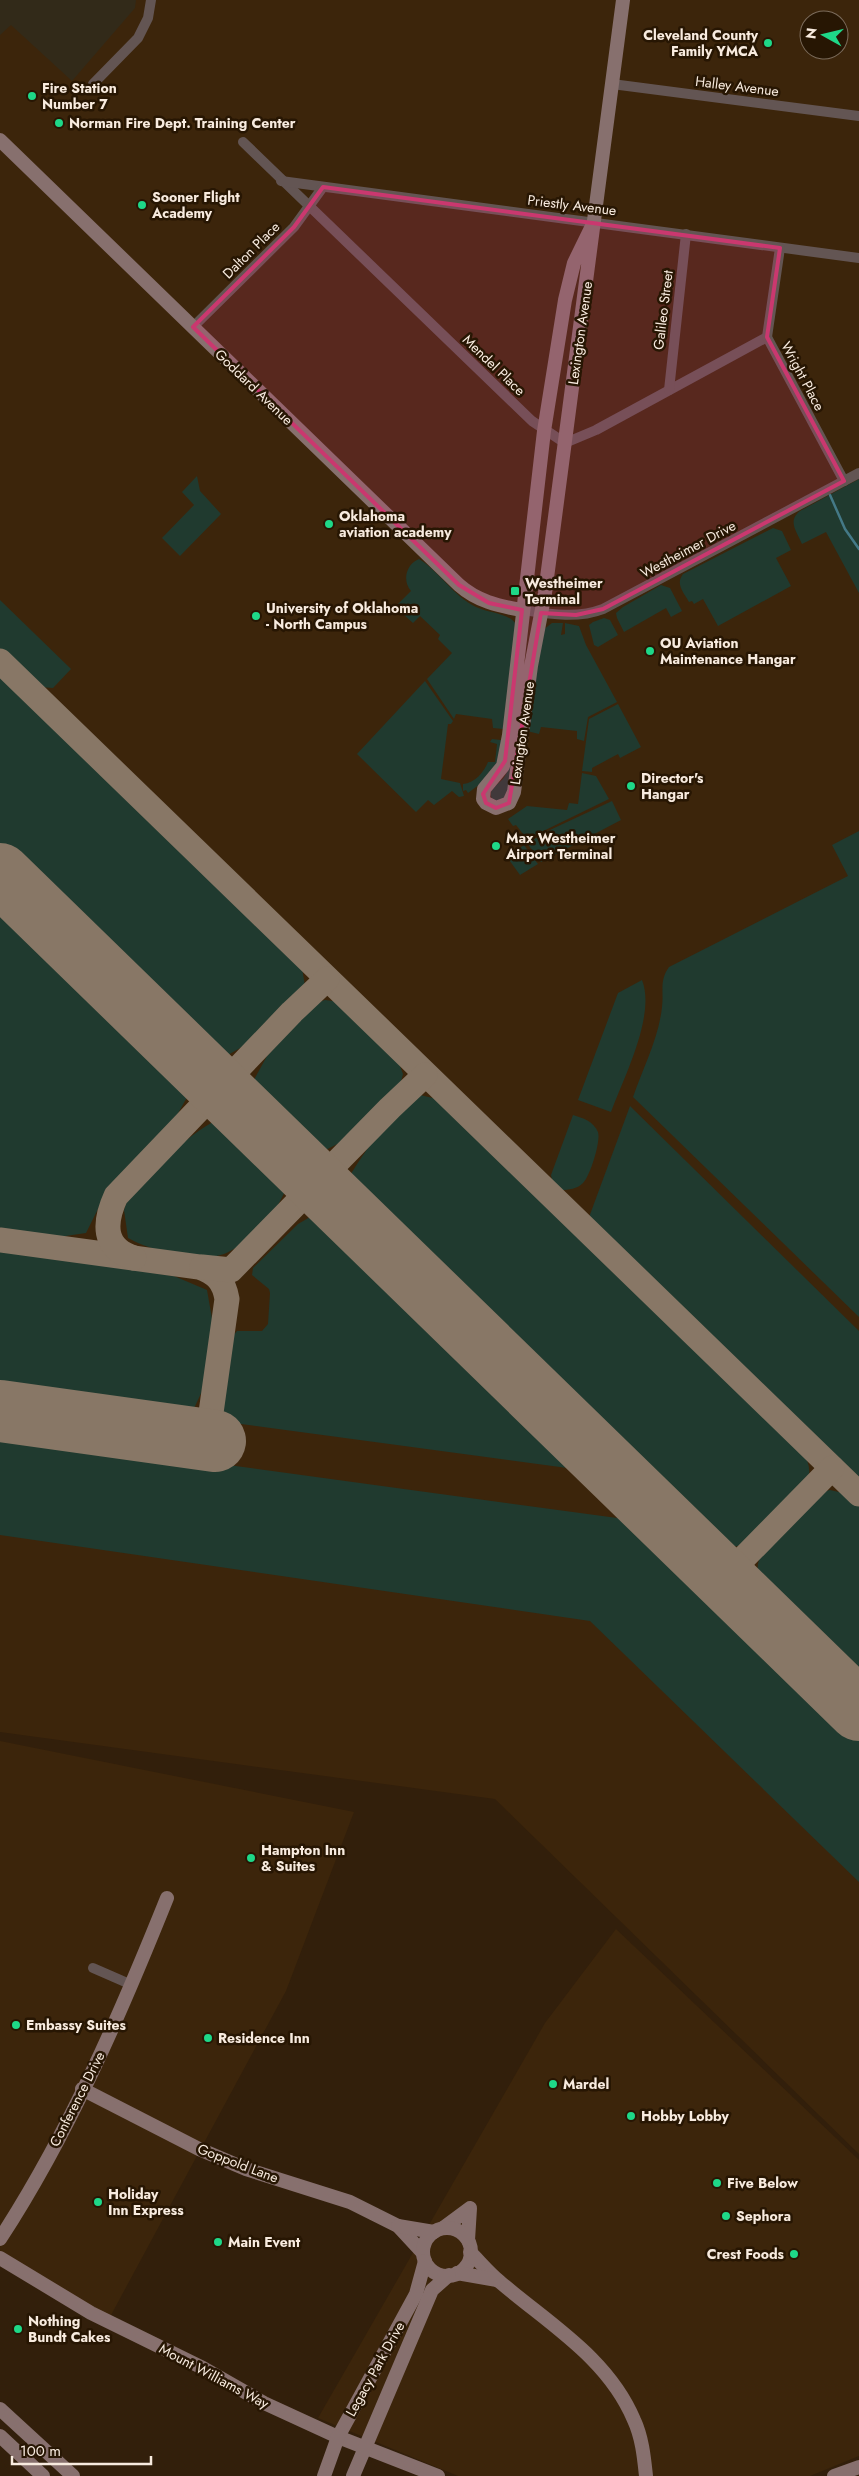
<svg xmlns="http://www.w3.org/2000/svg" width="859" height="2476" font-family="Jost,sans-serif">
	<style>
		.built { fill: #3c250b; fill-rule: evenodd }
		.industrial { fill: #322a19 }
		.green { fill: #203a2f }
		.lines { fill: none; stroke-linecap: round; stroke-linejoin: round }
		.stream { stroke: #447987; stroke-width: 2.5 }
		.taxiway { stroke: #876; stroke-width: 25 }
		.runway { stroke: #876; stroke-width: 62 }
		.street { stroke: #635553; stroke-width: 10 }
		.secondary { stroke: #87706e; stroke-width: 14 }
		.marked { fill: #ca386f; fill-opacity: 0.2; stroke: #ca386f; stroke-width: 4; stroke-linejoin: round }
		.poi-dot { fill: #1ed888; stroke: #271603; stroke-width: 2 }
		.labels { text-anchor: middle; stroke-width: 5; stroke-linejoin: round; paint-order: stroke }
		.poi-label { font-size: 14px; font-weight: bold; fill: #f8ebdf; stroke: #271603; text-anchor: start }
		.street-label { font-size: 14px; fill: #f8ebdf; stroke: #271603 }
	</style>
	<rect width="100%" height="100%" fill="#321f0b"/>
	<g class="built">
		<path d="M0 0H859V2154L495 1799 0 1732ZM809 20H839V50H809Z"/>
		<polygon points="0,1741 354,1812 286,1991 110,2317 0,2255"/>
		<polygon points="616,1929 859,2160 859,2456 810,2476 458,2476 318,2418 545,2023"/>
	</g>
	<polygon class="industrial" points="0,0 136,0 135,8 72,81 11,25 0,35"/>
	<g class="green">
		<polygon points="197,476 200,491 221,514 180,556 162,538 194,505 182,492"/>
		<path d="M859 479V593L826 532 802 544C797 532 787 521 800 511Z"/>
		<path d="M773 528 782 531 791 550 776 558 791 586 718 626 703 599 694 604 692 601 689 602C684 593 675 584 683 574Z"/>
		<path d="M419 559C440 572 453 596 476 607 488 613 509 613 516 624L503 729 493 728 492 719 456 714 454 719 427 679 452 653 438 639 440 635 420 616 413 623 395 607 411 591C402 581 406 564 419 559Z"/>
		<polygon points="661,585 670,588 682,611 671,617 666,608 624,632 617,618 616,613 623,607"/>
		<polygon points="0,600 71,669 53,688 40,687 0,649"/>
		<polygon points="604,618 610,620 618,635 598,647 594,645 589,625 593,622"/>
		<polygon points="552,623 563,623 561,635 565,634 565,623 579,626 586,645 617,702 588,717 584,741 577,739 577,731 541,727 539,734 527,731 543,630"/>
		<polygon points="0,673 302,968 305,986 298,998 247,1044 221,1059 0,844"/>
		<polygon points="425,681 453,721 451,724 448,724 441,779 460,783 464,796 459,797 452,791 434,805 428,800 416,812 357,754"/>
		<polygon points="618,704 641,747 620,758 618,754 592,768 592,772 582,771 589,719"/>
		<path d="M492 739 501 740 504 743 496 772 468 793 466 790 463 791V784C475 783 484 772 488 762H495L497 744 490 742Z"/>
		<path d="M513 744 511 797 502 804 492 799C487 787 500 785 505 776 510 767 511 754 513 744Z"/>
		<polygon points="582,773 596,776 609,799 527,839 516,825 513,826 508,819 527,806 567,810 569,803 578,804"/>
		<polygon points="612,801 621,820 541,862 527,843 552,829"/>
		<path d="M859 831V1317L633 1097C643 1068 659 1037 662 1007 664 991 659 981 669 967L848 876 832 845Z"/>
		<polygon points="524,845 538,864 520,875 507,857"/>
		<polygon points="0,905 191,1090 176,1117 104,1197 86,1233 52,1238 0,1231"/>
		<path d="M642 980C656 1015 624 1077 611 1112L578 1100 618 993Z"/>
		<polygon points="325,1000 333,1001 344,1008 397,1058 403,1074 399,1089 345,1140 318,1154 250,1087 267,1056 313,1004"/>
		<path d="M420 1095 437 1099 450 1110 803 1452C809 1463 812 1472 806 1484L746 1544 733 1547 718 1543 347 1181C358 1160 398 1102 420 1095Z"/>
		<polygon points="630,1106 859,1331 859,1482 588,1220"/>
		<path d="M573 1115C583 1118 593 1121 598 1132 601 1141 590 1176 583 1183 577 1189 569 1190 561 1190L553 1185 551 1175Z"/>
		<path d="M220 1118 288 1185C283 1195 278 1206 272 1215 261 1230 241 1247 224 1254 197 1264 152 1251 128 1238L124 1210 126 1203C155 1168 179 1140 220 1118Z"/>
		<polygon points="317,1213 582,1470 219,1421 231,1338 237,1331 262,1331 268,1324 270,1293 269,1289 252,1275 253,1268 298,1224"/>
		<polygon points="0,1250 174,1276 207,1290 213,1324 203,1389 190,1417 0,1391"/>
		<polygon points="0,1434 632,1520 859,1739 859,1882 590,1621 0,1535"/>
		<path d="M830 1490 843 1493 859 1506V1680L763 1586C755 1574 756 1561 764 1550L819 1493Z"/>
	</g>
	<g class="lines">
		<polyline class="stream" points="830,495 845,529 859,549"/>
		<g class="taxiway">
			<polyline points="0,661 859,1494"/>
			<path d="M0 1240 199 1267C216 1273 224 1281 227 1299L208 1434 201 1439"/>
			<path d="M134 1258C102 1248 104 1222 116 1196L292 1012 327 979"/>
			<polyline points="202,1267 231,1270 390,1108 425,1075"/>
			<polyline points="724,1578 832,1468"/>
		</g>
		<g class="runway">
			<polyline points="0,874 859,1710"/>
			<polyline points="0,1411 215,1441"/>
		</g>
		<g class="street">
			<polyline points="93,84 138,38 148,18 151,0"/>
			<polyline points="612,84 859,116"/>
			<polyline points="243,142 532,421 565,443 596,430 767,337"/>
			<polyline points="281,181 859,258"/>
			<polyline points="780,248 767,337 844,481"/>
			<polyline points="193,327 294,227 323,187"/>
			<polyline points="669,390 686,234"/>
			<path d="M522 610C549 614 577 619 603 609L859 473"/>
			<polyline points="93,1968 132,1985"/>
		</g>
		<g class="secondary">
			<path d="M0 140 459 585C477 601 498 606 522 610"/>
			<polyline points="594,222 574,263 565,300 544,431 509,735 503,766 484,789 483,799 486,803 496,808 509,803 514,792 531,666 545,593 623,0"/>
			<polyline points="82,2089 199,2149 246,2169 350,2202 398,2226 423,2253"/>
			<polyline points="398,2226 434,2232"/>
			<polyline points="443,2228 470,2208 468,2240"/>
			<circle cx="447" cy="2252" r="24"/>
			<path d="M0 2239C69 2133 120 2015 167 1898"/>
			<path d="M470 2252C480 2262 489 2273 500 2282 549 2324 608 2358 634 2420 642 2437 644 2457 646 2476"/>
			<polyline points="0,2258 91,2313 203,2368 264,2403 338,2437 438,2476"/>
			<polyline points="457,2273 497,2280"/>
			<polyline points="0,2409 73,2476"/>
			<polyline points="0,2436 43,2476"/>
			<polyline points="324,2476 338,2437 416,2294 425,2261"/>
			<polyline points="353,2476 432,2290 449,2275"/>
			<polyline points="834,2476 859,2467"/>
		</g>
	</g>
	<path class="marked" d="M323 187 780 248 767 337 844 481 603 609 576 615 541 613 509 803 496 808 486 803 483 794 505 761 522 610 489 603 459 585 193 327 294 227Z"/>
	<g class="poi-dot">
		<circle cx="768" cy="43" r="5"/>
		<circle cx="32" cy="96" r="5"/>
		<circle cx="59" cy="123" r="5"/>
		<circle cx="142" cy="205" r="5"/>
		<circle cx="329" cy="524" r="5"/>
		<rect x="510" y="586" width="10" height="10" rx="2.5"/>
		<circle cx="256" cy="616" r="5"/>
		<circle cx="650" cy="651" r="5"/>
		<circle cx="631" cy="786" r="5"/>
		<circle cx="496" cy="846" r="5"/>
		<circle cx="251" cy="1858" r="5"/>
		<circle cx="16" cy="2025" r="5"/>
		<circle cx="208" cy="2038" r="5"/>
		<circle cx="553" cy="2084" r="5"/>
		<circle cx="631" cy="2116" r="5"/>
		<circle cx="717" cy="2183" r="5"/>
		<circle cx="98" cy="2202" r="5"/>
		<circle cx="726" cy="2216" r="5"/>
		<circle cx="218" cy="2242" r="5"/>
		<circle cx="794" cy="2254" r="5"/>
		<circle cx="18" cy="2329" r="5"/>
	</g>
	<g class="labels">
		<g class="poi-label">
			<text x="758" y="40" text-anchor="end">Cleveland County<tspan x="758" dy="16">Family YMCA</tspan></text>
			<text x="42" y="93">Fire Station<tspan x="42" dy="16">Number 7</tspan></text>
			<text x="69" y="128">Norman Fire Dept. Training Center</text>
			<text x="152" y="202">Sooner Flight<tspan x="152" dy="16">Academy</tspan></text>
			<text x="339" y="521">Oklahoma<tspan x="339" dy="16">aviation academy</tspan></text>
			<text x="525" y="588">Westheimer<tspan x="525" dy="16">Terminal</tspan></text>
			<text x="266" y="613">University of Oklahoma<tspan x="266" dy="16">- North Campus</tspan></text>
			<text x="660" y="648">OU Aviation<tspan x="660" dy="16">Maintenance Hangar</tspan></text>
			<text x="641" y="783">Director's<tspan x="641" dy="16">Hangar</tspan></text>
			<text x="506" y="843">Max Westheimer<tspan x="506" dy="16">Airport Terminal</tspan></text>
			<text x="261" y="1855">Hampton Inn<tspan x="261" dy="16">&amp; Suites</tspan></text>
			<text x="26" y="2030">Embassy Suites</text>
			<text x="218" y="2043">Residence Inn</text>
			<text x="563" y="2089">Mardel</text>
			<text x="641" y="2121">Hobby Lobby</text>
			<text x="727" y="2188">Five Below</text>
			<text x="108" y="2199">Holiday<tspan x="108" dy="16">Inn Express</tspan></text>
			<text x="736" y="2221">Sephora</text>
			<text x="228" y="2247">Main Event</text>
			<text x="784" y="2259" text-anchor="end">Crest Foods</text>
			<text x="28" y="2326">Nothing<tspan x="28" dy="16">Bundt Cakes</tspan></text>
		</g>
		<g class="street-label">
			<text transform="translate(737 86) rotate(7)" y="5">Halley Avenue</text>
			<text transform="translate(572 205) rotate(7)" y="5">Priestly Avenue</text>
			<text transform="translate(251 250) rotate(-45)" y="5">Dalton Place</text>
			<text transform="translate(663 310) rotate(-83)" y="5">Galileo Street</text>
			<text transform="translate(580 333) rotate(-82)" y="5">Lexington Avenue</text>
			<text transform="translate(494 365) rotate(44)" y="5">Mendel Place</text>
			<text transform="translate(803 376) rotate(62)" y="5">Wright Place</text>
			<text transform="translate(254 387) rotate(44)" y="5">Goddard Avenue</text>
			<text transform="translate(688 549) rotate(-28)" y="5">Westheimer Drive</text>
			<text transform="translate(522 733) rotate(-82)" y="5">Lexington Avenue</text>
			<text transform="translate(77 2099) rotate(-63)" y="5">Conference Drive</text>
			<text transform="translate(238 2163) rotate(21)" y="5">Goppold Lane</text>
			<text transform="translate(375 2369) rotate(-61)" y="5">Legacy Park Drive</text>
			<text transform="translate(214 2376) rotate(28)" y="5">Mount Williams Way</text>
		</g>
	</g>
	<g transform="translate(824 35) rotate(278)"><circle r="24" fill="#271603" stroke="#7b6b5b"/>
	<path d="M0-4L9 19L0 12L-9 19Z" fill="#1ed888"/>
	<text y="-8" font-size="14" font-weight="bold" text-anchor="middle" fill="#f8ebdf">N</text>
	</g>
	<path d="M12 2456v8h139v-8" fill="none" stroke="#f8ebdf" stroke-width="2.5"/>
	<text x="20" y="2456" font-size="15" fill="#f8ebdf" stroke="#271603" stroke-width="4" paint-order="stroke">100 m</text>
</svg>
